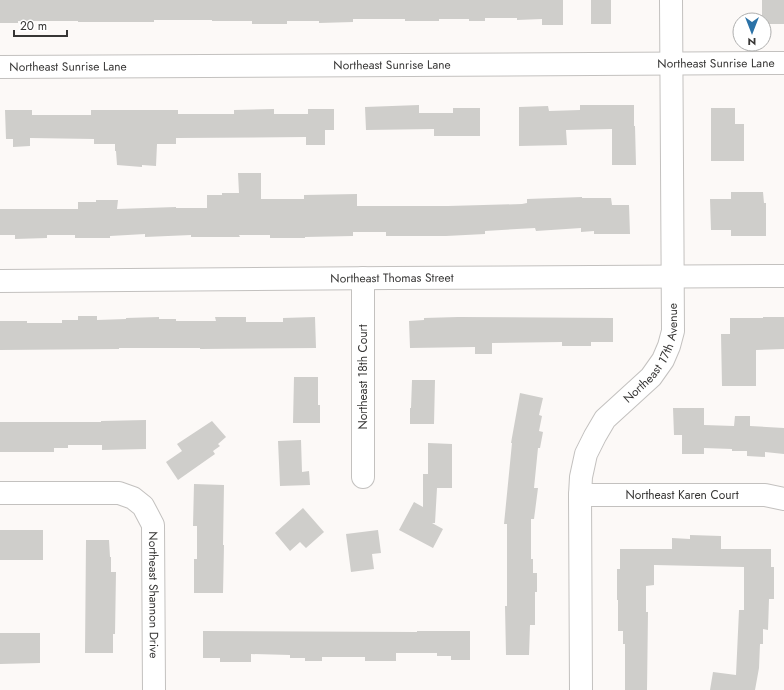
<svg xmlns="http://www.w3.org/2000/svg" width="784" height="690" font-family="Jost,sans-serif">
	<style>
		.building { fill: #cfcecb }
		.lines { fill: none; stroke-linecap: round; stroke-linejoin: round }
		.minor-casing { stroke: #c3c1bf; stroke-width: 24 }
		.minor { stroke: #fff; stroke-width: 22 }
		.labels { text-anchor: middle; stroke-width: 4; stroke-linejoin: round; paint-order: stroke }
		.street-label { font-size: 12px; fill: #373635; stroke: #fff }
	</style>
	<rect width="100%" height="100%" fill="#fcf9f7"/>
	<g class="building">
		<polygon points="0,0 563,0 563,25 542,25 542,19 517,20 517,18 485,18 485,21 469,21 469,19 439,19 439,21 405,21 405,19 353,19 353,22 319,23 319,21 287,21 287,24 252,24 252,21 212,21 212,20 154,20 154,22 78,22 78,21 18,21 18,23 0,23"/>
		<rect x="591" y="0" width="20" height="24"/>
		<polygon points="762,0 784,0 784,24 764,24 764,20 762,20"/>
		<polygon points="419,105 419,113 453,113 453,108 480,108 480,136 434,136 434,129 366,130 365,107"/>
		<polygon points="580,105 634,105 634,126 635,126 636,165 612,165 612,129 566,130 567,145 519,146 519,107 548,106 549,111 580,110"/>
		<polygon points="711,108 735,108 735,124 744,124 744,161 711,161"/>
		<polygon points="274,109 274,114 308,114 308,109 334,109 334,130 325,130 325,145 306,145 306,137 176,138 176,144 157,144 156,166 142,165 142,167 117,165 116,151 115,151 115,144 94,144 94,139 30,138 30,146 13,147 13,139 6,139 5,110 32,110 32,115 91,115 91,110 178,110 178,114 234,114 234,110"/>
		<polygon points="238,173 261,173 261,199 304,199 304,195 357,194 357,206 448,206 522,204 527,203 527,199 582,197 582,198 611,198 612,205 629,205 630,234 594,234 594,231 581,232 581,228 536,231 535,228 485,231 485,234 446,236 386,236 386,232 353,232 353,236 305,237 305,238 270,238 270,235 239,235 240,237 191,237 191,235 145,237 145,234 110,236 110,238 75,238 75,235 47,235 47,238 15,239 15,235 0,235 0,209 78,209 78,202 96,202 96,200 118,200 117,209 176,207 176,208 207,208 207,195 222,195 222,193 239,193"/>
		<polygon points="731,192 763,192 764,203 766,203 766,236 731,236 731,230 711,230 710,199 731,199"/>
		<polygon points="78,316 97,316 97,320 126,319 126,318 159,317 159,319 176,319 176,321 216,321 215,317 246,317 246,322 283,322 283,318 315,317 316,348 200,349 200,348 119,348 119,349 0,350 0,321 27,321 27,323 62,323 62,320 78,320"/>
		<polygon points="458,317 613,318 613,342 591,342 591,346 562,346 562,342 492,343 492,354 475,354 475,347 410,348 409,321 424,320 424,318"/>
		<polygon points="763,317 784,317 784,349 756,350 756,386 722,386 721,334 730,334 730,318 763,318"/>
		<polygon points="294,377 318,377 318,405 320,405 320,423 293,423"/>
		<polygon points="412,380 435,380 434,424 410,424 410,408 411,408"/>
		<polygon points="520,393 543,398 539,415 542,416 539,431 543,432 540,448 538,448 534,488 538,488 534,519 531,519 531,559 533,559 533,573 537,573 537,592 535,592 535,625 530,625 529,655 506,655 505,606 507,606 507,524 504,524 512,443 511,443"/>
		<polygon points="673,408 704,408 704,425 734,426 735,416 750,416 750,426 784,428 784,454 765,452 765,457 747,456 747,451 732,451 732,449 704,448 704,454 682,454 682,435 674,435"/>
		<polygon points="146,420 146,449 102,450 102,445 68,445 68,448 54,448 54,452 0,452 0,422 101,422 101,421"/>
		<polygon points="212,421 226,437 218,444 220,446 213,451 215,454 178,480 166,462 182,451 177,444"/>
		<polygon points="301,440 302,472 309,471 310,485 280,486 278,441"/>
		<polygon points="428,443 452,444 452,488 437,488 435,523 432,523 443,529 433,548 399,530 414,502 423,507 423,474 428,474"/>
		<polygon points="194,484 224,485 223,545 224,545 223,593 194,593 194,559 197,559 197,526 193,526"/>
		<polygon points="303,508 324,532 306,548 300,542 290,551 275,533"/>
		<rect x="0" y="530" width="43" height="30"/>
		<polygon points="378,530 381,553 372,554 374,569 351,572 346,534"/>
		<polygon points="690,535 721,536 721,549 771,549 771,567 774,567 774,599 769,599 768,630 763,629 763,644 760,644 759,668 755,690 710,690 713,672 736,675 739,610 744,610 744,567 654,565 654,585 646,586 646,612 648,612 647,690 625,690 625,644 623,644 623,631 618,631 618,600 617,600 617,569 620,569 620,549 672,549 672,538 690,539"/>
		<polygon points="86,540 109,540 110,557 111,557 111,572 116,572 115,634 113,634 113,653 85,653"/>
		<polygon points="203,631 417,632 417,631 470,631 470,660 451,660 451,656 437,656 437,653 396,653 396,661 365,661 365,657 322,657 322,661 305,661 305,658 290,658 290,655 251,654 251,662 220,662 220,658 203,658"/>
		<polygon points="0,633 40,633 40,663 0,664"/>
	</g>
	<g class="lines">
		<g class="minor-casing">
			<g id="minor">
				<path id="s1" d="M0 67 784 63"/>
				<polyline points="363,278 363,477"/>
				<path id="s2" d="M0 281 391 278 784 276"/>
				<path id="s3" d="M0 493H119L133 498 143 506 153 525 154 690"/>
				<path id="s4" d="M580 495H765L784 499"/>
				<path id="s5" d="M581 690 580 495 581 477 586 454 595 436 605 419 651 377 663 360 669 346 673 331 671 0"/>
			</g>
		</g>
		<use href="#minor" class="minor"/>
	</g>
	<g class="labels">
		<g class="street-label">
			<text dy="4" stroke="none"><textPath href="#s1" startOffset="716">Northeast Sunrise Lane</textPath></text>
			<text dy="4" stroke="none"><textPath href="#s1" startOffset="392">Northeast Sunrise Lane</textPath></text>
			<text dy="4" stroke="none"><textPath href="#s1" startOffset="68">Northeast Sunrise Lane</textPath></text>
			<text dy="4" stroke="none"><textPath href="#s2" startOffset="392">Northeast Thomas Street</textPath></text>
			<text dy="4" stroke="none"><textPath href="#s5" startOffset="361">Northeast 17th Avenue</textPath></text>
			<text transform="translate(363 377) rotate(-90)" y="4">Northeast 18th Court</text>
			<text dy="4" stroke="none"><textPath href="#s4" startOffset="102">Northeast Karen Court</textPath></text>
			<text dy="4" stroke="none"><textPath href="#s3" startOffset="238">Northeast Shannon Drive</textPath></text>
		</g>
	</g>
	<g transform="translate(752 32) rotate(180)"><circle r="19" fill="#ffffff" stroke="#afafae"/>
	<path d="M0-3L7 15L0 10L-7 15Z" fill="#2b72a7"/>
	<text y="-6" font-size="11" font-weight="bold" text-anchor="middle" fill="#373635">N</text>
	</g>
	<path d="M14 30v6h53v-6" fill="none" stroke="#373635" stroke-width="2"/>
	<text x="20" y="30" font-size="12" fill="#373635" stroke="#ffffff" stroke-width="3" paint-order="stroke">20 m</text>
</svg>
